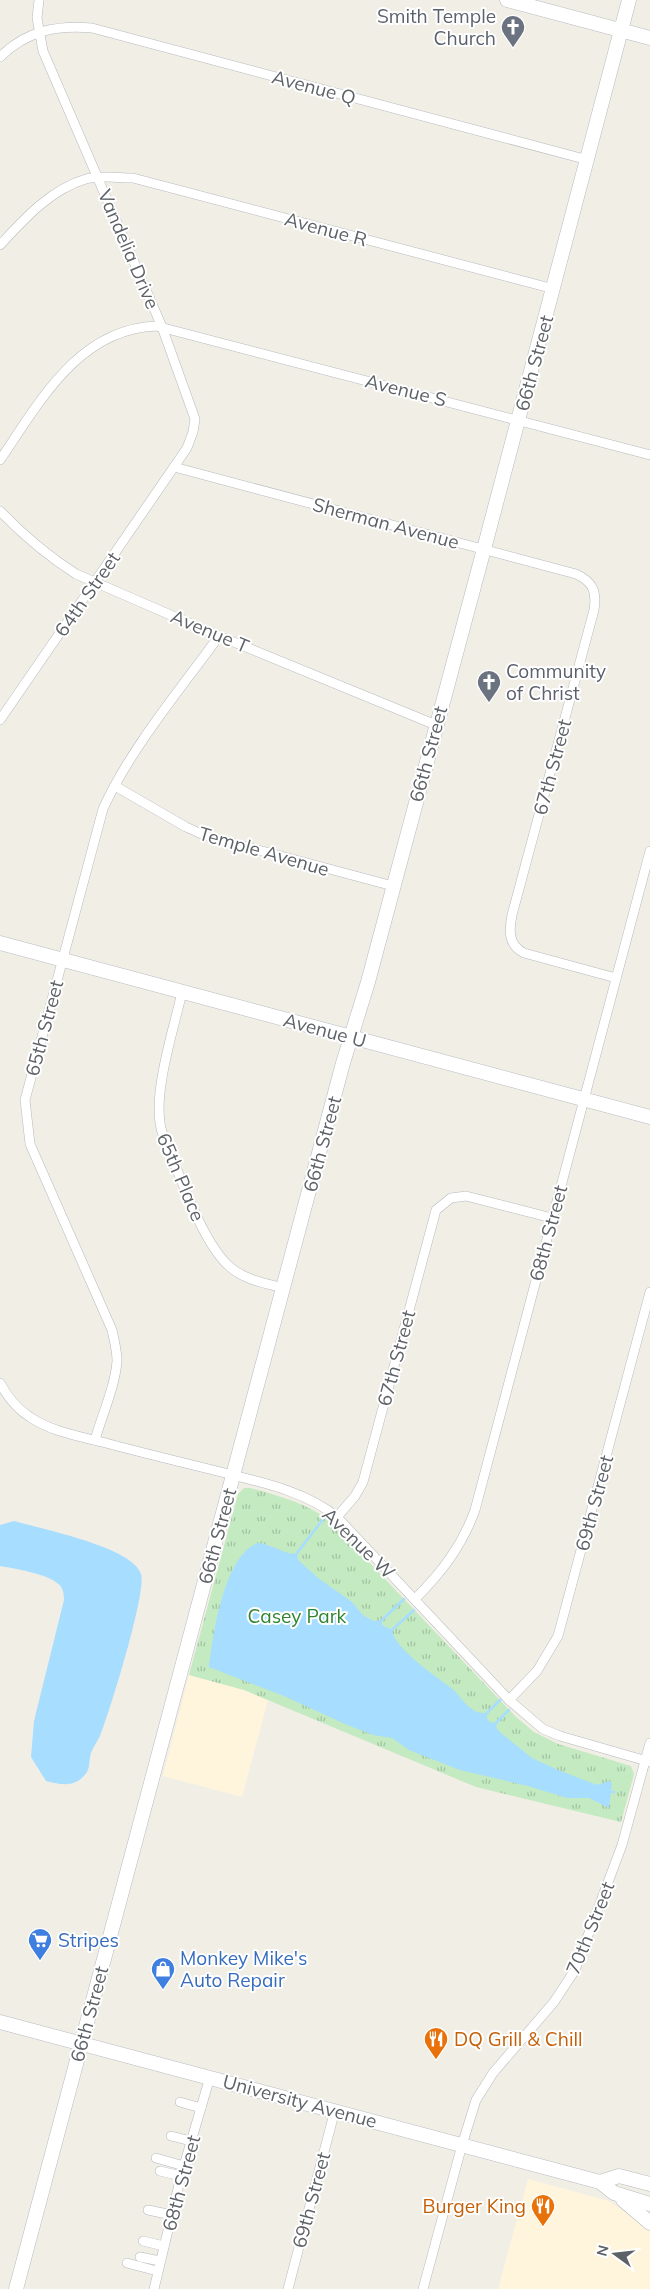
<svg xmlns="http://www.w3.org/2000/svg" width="650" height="2289" font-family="Mulish,sans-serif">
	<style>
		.commercial { fill: #fff5dc }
		.grass { fill: url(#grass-tufts) }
		.water { fill: #a7ddff }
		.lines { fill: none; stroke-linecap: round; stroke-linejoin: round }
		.stream { stroke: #a7ddff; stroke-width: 2.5 }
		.street-casing { stroke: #b6b9bd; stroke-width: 10 }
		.secondary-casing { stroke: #b7bbc0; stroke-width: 15 }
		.street { stroke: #fff; stroke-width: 9 }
		.secondary { stroke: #fff; stroke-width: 14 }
		.labels { text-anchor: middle; stroke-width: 4; stroke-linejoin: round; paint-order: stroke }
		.worship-label { font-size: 19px; fill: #5b616d; stroke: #fff; text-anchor: end }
		.street-label { font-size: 19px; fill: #5d6267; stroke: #fff }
		.park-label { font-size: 19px; fill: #2f852f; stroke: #fff }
		.shop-label { font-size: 19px; fill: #366cbe; stroke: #fff; text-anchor: start }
		.food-label { font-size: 19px; fill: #c56008; stroke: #fff; text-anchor: start }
	</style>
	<defs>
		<pattern id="grass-tufts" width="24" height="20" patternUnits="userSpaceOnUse" patternTransform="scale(1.25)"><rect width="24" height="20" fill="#c3eac1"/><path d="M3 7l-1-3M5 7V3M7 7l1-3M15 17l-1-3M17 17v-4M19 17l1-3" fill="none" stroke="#a2c1a1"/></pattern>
	</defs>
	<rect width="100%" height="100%" fill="#f1eee6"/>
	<g class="commercial">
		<polygon points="189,1675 244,1690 268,1700 242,1797 163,1776"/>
		<polygon points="528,2179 609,2201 643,2224 650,2232 650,2289 498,2289"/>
	</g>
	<path class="grass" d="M244 1488H250C279 1496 306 1503 330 1521L516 1717 534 1732 558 1744 631 1766 634 1774 621 1822 476 1787 244 1690 189 1675 238 1494Z"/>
	<g class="water">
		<path d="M14 1521C41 1529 133 1547 141 1574 147 1592 109 1714 100 1736 97 1742 93 1747 91 1753 89 1759 90 1767 87 1772 76 1788 62 1785 46 1781L31 1757 34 1721 64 1600C64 1593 63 1587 57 1583 47 1574 13 1568 0 1566V1525Z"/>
		<path d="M258 1543C270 1543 288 1557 297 1553L298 1560 318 1578 352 1602 364 1616 374 1621 382 1620V1625L392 1630C393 1647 436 1677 450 1687 459 1694 464 1705 475 1711 479 1713 482 1713 487 1713 486 1720 489 1723 496 1723L497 1729 501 1733 532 1758 558 1770 597 1785 609 1781 612 1783 609 1808 589 1798H567L528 1786 460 1770 409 1750 392 1738 373 1735 345 1724 284 1696 209 1667C213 1635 224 1555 258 1543Z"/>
	</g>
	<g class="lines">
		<g class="stream">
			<polyline points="297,1553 324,1518"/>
			<polyline points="382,1620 404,1599"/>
			<polyline points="392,1630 414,1610"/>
			<polyline points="487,1713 500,1700"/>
			<polyline points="496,1723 509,1710"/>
			<polyline points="611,1792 614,1792"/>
		</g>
		<g class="street-casing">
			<g id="street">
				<path d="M0 57C26 31 56 25 92 28L588 160"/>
				<path d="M0 245C24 219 51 189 86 179 101 175 118 178 133 178L554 289"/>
				<path d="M0 460C39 403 78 329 156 326L650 455"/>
				<path d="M174 467 576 574C593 582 597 591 594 610L512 915C509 930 508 945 524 953L616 978"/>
				<path d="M0 511C23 535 48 556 76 574L219 636 436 725"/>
				<polyline points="0,720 187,448 193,432 195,419 162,327 43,51 37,18 39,0"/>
				<polyline points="115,786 186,827 206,836 393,886"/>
				<path d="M182 992C174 1029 151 1096 162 1132 178 1169 201 1242 230 1267 245 1280 265 1283 283 1288"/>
				<path d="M0 1383C7 1396 17 1409 30 1417 50 1431 78 1436 102 1442 139 1452 176 1461 213 1470 254 1481 303 1489 337 1517L509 1700 543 1729 560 1736 650 1762"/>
				<path d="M95 1440C102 1415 115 1387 117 1361 117 1350 114 1340 112 1330L30 1144 25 1100 103 809C130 749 180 690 219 636"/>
				<polyline points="337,1517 355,1496 363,1482 436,1210 451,1198 466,1196 552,1218"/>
				<path d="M415 1599C442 1572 462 1546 475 1510L650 851"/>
				<polyline points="509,1700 537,1671 558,1636 650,1292"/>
				<polyline points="180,2102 201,2108"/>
				<polyline points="171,2136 191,2141"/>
				<polyline points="156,2158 184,2166"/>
				<polyline points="160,2171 181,2176"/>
				<polyline points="148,2210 172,2215"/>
				<polyline points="143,2241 164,2246"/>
				<polyline points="140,2257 160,2261"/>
				<polyline points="127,2263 157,2271"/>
				<polyline points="154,2289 181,2176 210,2077"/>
				<polyline points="288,2289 335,2110"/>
				<polyline points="423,2289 462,2145 476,2100 493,2073 554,2002 575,1970 622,1845 650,1743"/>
			</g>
		</g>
		<g class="secondary-casing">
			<g id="secondary">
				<polyline points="507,0 650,38"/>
				<polyline points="0,943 650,1117"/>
				<polyline points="0,2022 600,2182 614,2193 650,2204"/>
				<polyline points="600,2182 619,2176 650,2184"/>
				<polyline points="623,2200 650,2223"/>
				<polyline points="16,2289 343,1063 368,982 484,549 629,0"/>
			</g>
		</g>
		<use href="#street" class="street"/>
		<use href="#secondary" class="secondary"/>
	</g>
	<defs>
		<g id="church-pin" transform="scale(1.25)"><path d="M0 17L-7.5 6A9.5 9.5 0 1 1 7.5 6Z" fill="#6b7280" stroke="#fff"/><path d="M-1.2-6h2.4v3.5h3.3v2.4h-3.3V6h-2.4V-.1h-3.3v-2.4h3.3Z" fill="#fff"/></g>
		<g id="supermarket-pin" transform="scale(1.25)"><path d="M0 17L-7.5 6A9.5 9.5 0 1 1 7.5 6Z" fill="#3f7fe0" stroke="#fff"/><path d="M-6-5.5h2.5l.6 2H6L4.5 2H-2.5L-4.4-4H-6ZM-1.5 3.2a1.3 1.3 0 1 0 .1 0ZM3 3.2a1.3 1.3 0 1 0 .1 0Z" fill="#fff"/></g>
		<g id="shop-pin" transform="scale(1.25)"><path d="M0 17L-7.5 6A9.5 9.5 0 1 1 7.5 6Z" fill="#3f7fe0" stroke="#fff"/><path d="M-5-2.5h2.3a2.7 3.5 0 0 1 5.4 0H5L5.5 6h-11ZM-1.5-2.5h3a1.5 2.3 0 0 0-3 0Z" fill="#fff"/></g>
		<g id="restaurant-pin" transform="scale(1.25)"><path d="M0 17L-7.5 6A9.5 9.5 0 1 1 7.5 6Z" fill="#e8710a" stroke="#fff"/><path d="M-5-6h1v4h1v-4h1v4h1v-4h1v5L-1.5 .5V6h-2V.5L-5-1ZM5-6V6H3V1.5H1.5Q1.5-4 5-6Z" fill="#fff"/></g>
	</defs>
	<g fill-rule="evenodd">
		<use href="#church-pin" x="513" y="27"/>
		<use href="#church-pin" x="489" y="682"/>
		<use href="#supermarket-pin" x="40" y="1940"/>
		<use href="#shop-pin" x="163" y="1969"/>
		<use href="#restaurant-pin" x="436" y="2039"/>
		<use href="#restaurant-pin" x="543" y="2206"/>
	</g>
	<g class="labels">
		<g class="worship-label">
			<text x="496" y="23">Smith Temple<tspan x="496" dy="22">Church</tspan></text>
			<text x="506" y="678" text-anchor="start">Community<tspan x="506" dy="22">of Christ</tspan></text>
		</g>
		<g class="street-label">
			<text transform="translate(314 87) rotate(15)" y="7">Avenue Q</text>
			<text transform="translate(326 229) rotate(15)" y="7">Avenue R</text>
			<text transform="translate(129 249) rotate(67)" y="7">Vandelia Drive</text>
			<text transform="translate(534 363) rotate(-75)" y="7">66th Street</text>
			<text transform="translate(406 390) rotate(14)" y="7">Avenue S</text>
			<text transform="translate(386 523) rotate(15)" y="7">Sherman Avenue</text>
			<text transform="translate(87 594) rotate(-55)" y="7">64th Street</text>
			<text transform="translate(210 631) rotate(23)" y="7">Avenue T</text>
			<text transform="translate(428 754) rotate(-75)" y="7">66th Street</text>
			<text transform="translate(552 767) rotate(-75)" y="7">67th Street</text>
			<text transform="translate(264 851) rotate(16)" y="7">Temple Avenue</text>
			<text transform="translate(44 1028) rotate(-75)" y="7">65th Street</text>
			<text transform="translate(325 1030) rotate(15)" y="7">Avenue U</text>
			<text transform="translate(322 1144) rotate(-75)" y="7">66th Street</text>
			<text transform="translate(181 1177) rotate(67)" y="7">65th Place</text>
			<text transform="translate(548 1233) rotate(-75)" y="7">68th Street</text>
			<text transform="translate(396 1358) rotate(-75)" y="7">67th Street</text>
			<text transform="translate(594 1503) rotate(-75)" y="7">69th Street</text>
			<text transform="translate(217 1536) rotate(-75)" y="7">66th Street</text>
			<text transform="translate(359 1543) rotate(44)" y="7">Avenue W</text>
			<text transform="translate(590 1928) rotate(-68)" y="7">70th Street</text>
			<text transform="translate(89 2014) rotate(-75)" y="7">66th Street</text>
			<text transform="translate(300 2101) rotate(15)" y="7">University Avenue</text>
			<text transform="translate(181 2183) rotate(-75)" y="7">68th Street</text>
			<text transform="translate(311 2200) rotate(-75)" y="7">69th Street</text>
		</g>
		<g class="park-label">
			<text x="297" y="1623">Casey Park</text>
		</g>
		<g class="shop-label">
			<text x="58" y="1947">Stripes</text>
			<text x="180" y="1965">Monkey Mike's<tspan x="180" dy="22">Auto Repair</tspan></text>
		</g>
		<g class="food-label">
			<text x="454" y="2046">DQ Grill &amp; Chill</text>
			<text x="526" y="2213" text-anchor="end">Burger King</text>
		</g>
	</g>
	<g transform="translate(615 2254) rotate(285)" stroke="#ffffff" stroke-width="4" paint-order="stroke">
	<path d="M0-4L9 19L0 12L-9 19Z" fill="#5d6267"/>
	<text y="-8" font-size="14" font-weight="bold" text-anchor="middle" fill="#5d6267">N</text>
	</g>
</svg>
